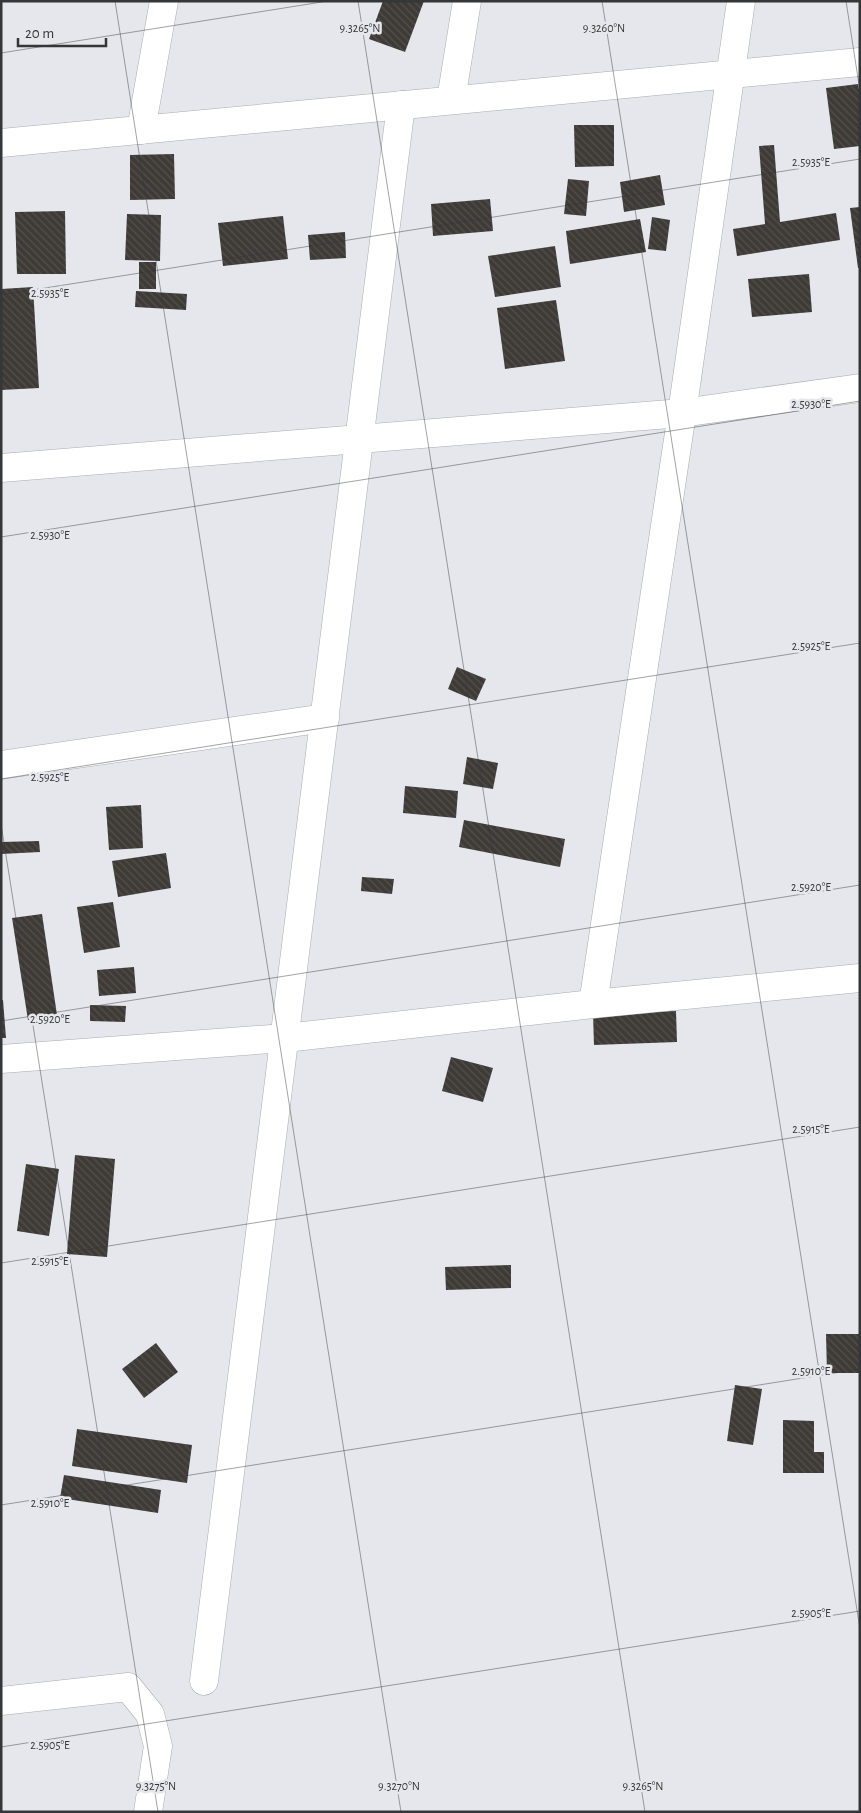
<svg xmlns="http://www.w3.org/2000/svg" width="861" height="1813" font-family="'Alegreya Sans',sans-serif">
	<style>
		.building { fill: url(#building-back-hatch) }
		.lines { fill: none; stroke-linecap: round; stroke-linejoin: round }
		.minor-casing { stroke: #a9abb0; stroke-width: 29 }
		.minor { stroke: #fff; stroke-width: 28 }
		.ticks { fill: none; stroke: #353638; stroke-width: 1; stroke-opacity: 0.45 }
		.ticks-label { font-size: 12px; text-anchor: middle; fill: #353638; stroke: #e6e7ed; stroke-width: 5; stroke-linejoin: round; paint-order: stroke }
	</style>
	<defs>
		<pattern id="building-back-hatch" width="6" height="6" patternUnits="userSpaceOnUse" patternTransform="scale(1.25)"><rect width="6" height="6" fill="#3e3b37"/><path d="M-1 5l2 2M0 0l6 6M5-1l2 2" fill="none" stroke="#524f4c"/></pattern>
	</defs>
	<rect width="100%" height="100%" fill="#e6e7ed"/>
	<g class="building">
		<polygon points="383,1 424,1 405,52 369,39"/>
		<polygon points="858,84 860,96 860,146 834,149 826,88"/>
		<polygon points="574,125 614,125 614,166 575,167"/>
		<polygon points="774,145 780,222 836,213 840,240 737,256 733,229 765,224 759,146"/>
		<polygon points="174,154 175,199 130,200 130,155"/>
		<polygon points="660,175 665,205 624,212 620,182"/>
		<polygon points="568,179 589,181 586,216 564,214"/>
		<polygon points="490,199 493,231 433,236 431,204"/>
		<polygon points="860,207 860,268 858,268 850,208"/>
		<polygon points="65,211 66,274 17,274 15,212"/>
		<polygon points="127,214 161,215 160,261 125,260"/>
		<polygon points="283,216 288,259 223,266 218,223"/>
		<polygon points="652,217 670,220 666,251 648,249"/>
		<polygon points="640,219 646,252 570,264 566,231"/>
		<polygon points="345,232 346,258 310,260 308,235"/>
		<polygon points="555,246 561,287 495,297 488,256"/>
		<rect x="139" y="262" width="17" height="27"/>
		<polygon points="809,274 812,312 752,317 748,279"/>
		<polygon points="33,287 39,388 1,390 1,289"/>
		<polygon points="136,291 187,294 186,310 135,307"/>
		<polygon points="556,300 565,361 505,369 497,308"/>
		<polygon points="457,667 486,679 476,701 448,689"/>
		<polygon points="467,757 498,763 493,789 463,784"/>
		<polygon points="405,786 458,791 456,818 403,813"/>
		<polygon points="141,805 143,848 109,850 106,807"/>
		<polygon points="464,820 565,839 560,867 459,847"/>
		<polygon points="39,841 40,852 1,854 1,842"/>
		<polygon points="166,853 171,888 118,897 112,861"/>
		<polygon points="362,877 394,879 392,894 361,891"/>
		<polygon points="113,902 120,947 84,953 77,907"/>
		<polygon points="42,914 57,1015 28,1020 12,918"/>
		<polygon points="134,967 136,993 99,996 97,970"/>
		<polygon points="1,1000 3,1000 6,1038 1,1038"/>
		<polygon points="90,1005 126,1006 125,1022 90,1021"/>
		<polygon points="676,1011 677,1042 594,1045 593,1014"/>
		<polygon points="451,1057 493,1068 483,1102 442,1091"/>
		<polygon points="75,1155 115,1159 107,1257 67,1254"/>
		<polygon points="26,1164 59,1169 49,1236 17,1231"/>
		<polygon points="511,1265 511,1288 446,1290 445,1267"/>
		<polygon points="826,1334 860,1334 860,1373 827,1373"/>
		<polygon points="156,1343 178,1372 144,1398 122,1369"/>
		<polygon points="735,1385 762,1389 753,1445 727,1441"/>
		<polygon points="783,1420 814,1421 814,1452 824,1452 824,1473 783,1473"/>
		<polygon points="77,1429 192,1445 187,1483 72,1466"/>
		<polygon points="64,1475 161,1490 158,1513 60,1498"/>
	</g>
	<g class="lines">
		<g class="minor-casing">
			<g id="minor">
				<polyline points="451,100 467,1"/>
				<polyline points="141,130 164,1"/>
				<polyline points="1,143 860,62"/>
				<polyline points="1,468 682,413 860,388"/>
				<polyline points="1,765 325,718"/>
				<polyline points="593,1004 682,413 741,1"/>
				<polyline points="1,1059 285,1038 593,1004 860,978"/>
				<polyline points="204,1681 401,105"/>
				<polyline points="1,1701 128,1687 150,1714 158,1746 148,1812"/>
			</g>
		</g>
		<use href="#minor" class="minor"/>
	</g>
	<path class="ticks" d="M115 1 401 1812M358 1 645 1812M602 1 860 1629M846 1 860 91M1 53 328 1M1 295 860 159M1 537 860 401M1 779 860 643M1 824 158 1812M1 1021 860 885M1 1263 860 1127M1 1505 860 1369M1 1747 860 1611"/>
	<g class="ticks-label">
		<text x="360" y="32">9.3265°N</text>
		<text x="604" y="32">9.3260°N</text>
		<text x="811" y="166">2.5935°E</text>
		<text x="50" y="297">2.5935°E</text>
		<text x="811" y="408">2.5930°E</text>
		<text x="50" y="539">2.5930°E</text>
		<text x="811" y="650">2.5925°E</text>
		<text x="50" y="781">2.5925°E</text>
		<text x="811" y="891">2.5920°E</text>
		<text x="50" y="1023">2.5920°E</text>
		<text x="811" y="1133">2.5915°E</text>
		<text x="50" y="1265">2.5915°E</text>
		<text x="811" y="1375">2.5910°E</text>
		<text x="50" y="1507">2.5910°E</text>
		<text x="811" y="1617">2.5905°E</text>
		<text x="50" y="1749">2.5905°E</text>
		<text x="156" y="1790">9.3275°N</text>
		<text x="399" y="1790">9.3270°N</text>
		<text x="643" y="1790">9.3265°N</text>
	</g>
	<rect width="861" height="1813" fill="none" stroke="#353638" stroke-width="5"/>
	<path d="M18 38v8h88v-8" fill="none" stroke="#353638" stroke-width="2.5"/>
	<text x="25" y="38" font-size="15" fill="#353638" stroke="#e6e7ed" stroke-width="4" paint-order="stroke">20 m</text>
</svg>
